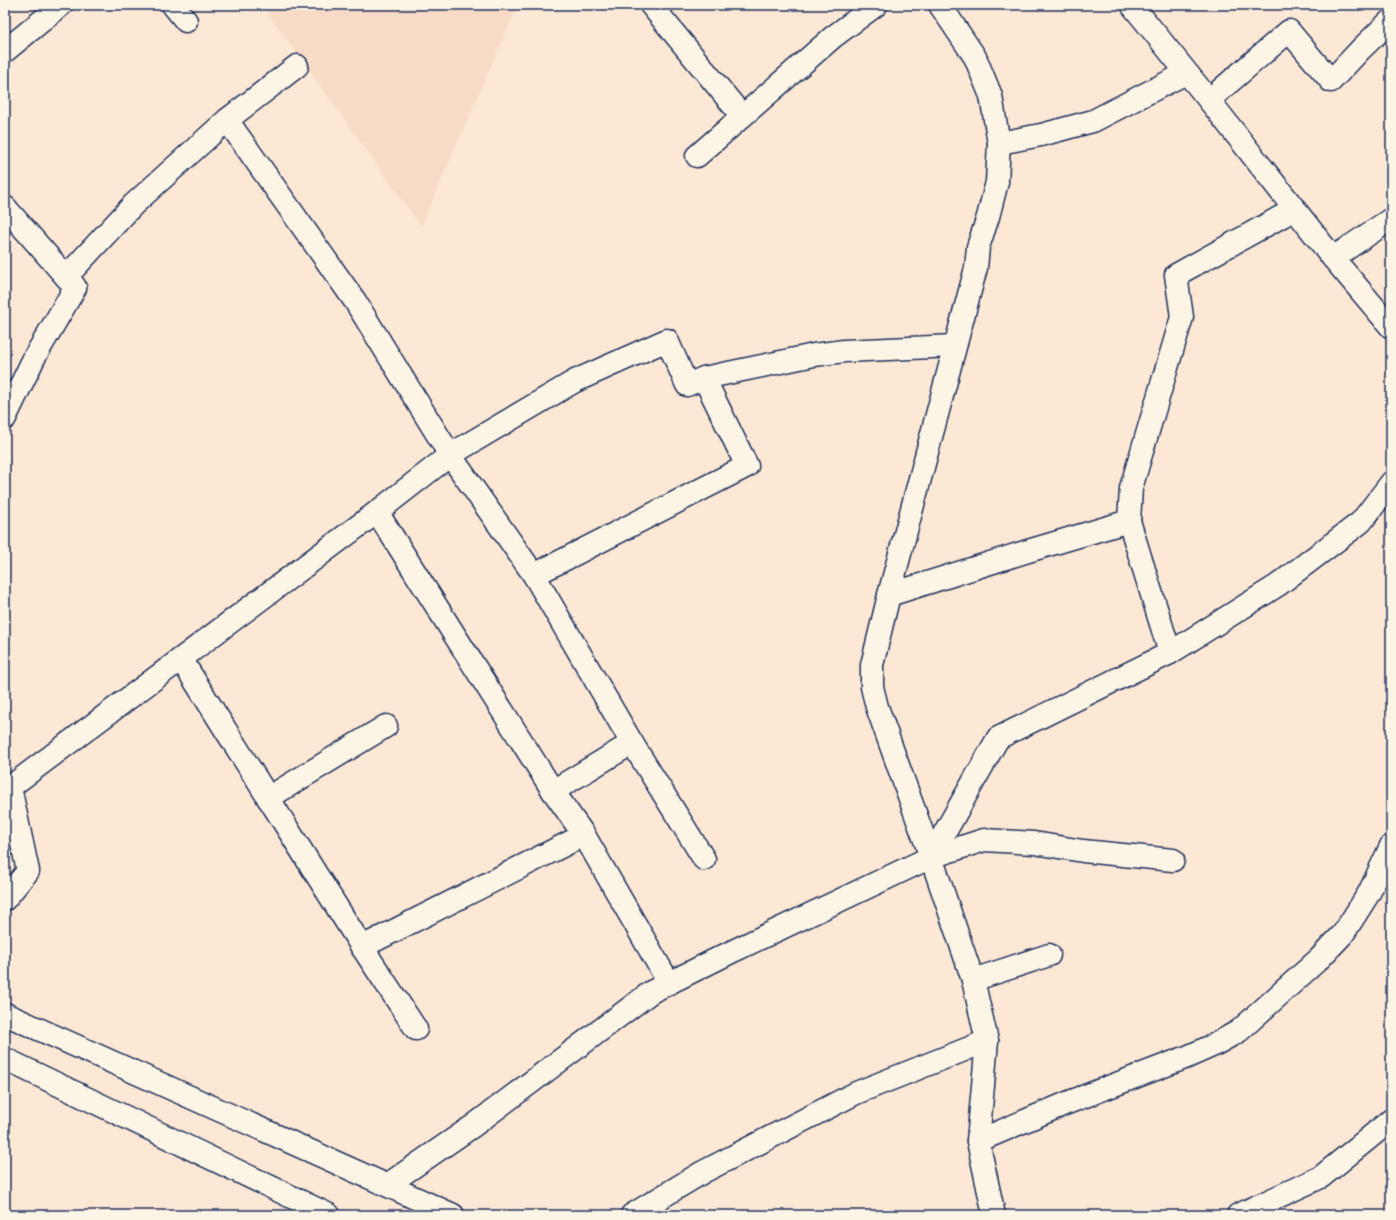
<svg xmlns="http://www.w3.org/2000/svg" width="1396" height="1220" font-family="'Comic Neue',sans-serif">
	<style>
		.built { fill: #f8dbc6 }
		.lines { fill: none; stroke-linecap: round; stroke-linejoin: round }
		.minor-casing { stroke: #1b2f5e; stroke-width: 25 }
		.minor { stroke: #fcf5e5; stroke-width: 22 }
	</style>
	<rect width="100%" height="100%" fill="#fce8d4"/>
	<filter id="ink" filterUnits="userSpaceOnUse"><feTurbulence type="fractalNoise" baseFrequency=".025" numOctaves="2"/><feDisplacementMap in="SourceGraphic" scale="8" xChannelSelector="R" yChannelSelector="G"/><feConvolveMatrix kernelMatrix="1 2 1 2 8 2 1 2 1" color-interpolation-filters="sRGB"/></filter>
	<g filter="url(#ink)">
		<polygon class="built" points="262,5 518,5 421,226"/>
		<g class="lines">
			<g class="minor-casing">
				<g id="minor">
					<polyline points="173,5 186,21"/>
					<polyline points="651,5 742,116"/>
					<polyline points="940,5 975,57 991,96 999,143 997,182 988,217 978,247 976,268 889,595 872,665 872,687 877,707 931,857 973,980 987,1041 978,1141 994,1215"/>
					<polyline points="1132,5 1209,100 1333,258 1391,327"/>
					<polyline points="5,51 61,5"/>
					<polyline points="1209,100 1289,31 1331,81 1361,49 1391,20"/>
					<polyline points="227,120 355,301 450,455 534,575 632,743 704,859"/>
					<polyline points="999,143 1041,135 1093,121 1186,73"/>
					<polyline points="697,156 833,37 876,5"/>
					<polyline points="5,207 75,287"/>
					<polyline points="1333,258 1391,219"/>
					<polyline points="5,418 34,358 75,288 67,276 133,205 227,120 297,66"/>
					<polyline points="377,512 553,791 584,835 669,983"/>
					<polyline points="1129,521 1170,653"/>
					<polyline points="534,575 747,466 704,378"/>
					<polyline points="889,595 1028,551 1129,521 1131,488 1182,317 1176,275 1295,209"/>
					<polyline points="181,659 362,947 416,1029"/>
					<polyline points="553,791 632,743"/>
					<polyline points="268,798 386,726"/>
					<polyline points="931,857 984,840 1034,843 1083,851 1173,860"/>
					<polyline points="5,899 28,871 10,787 377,512 450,455 575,381 667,340 687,385 704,378 814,355 844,351 954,346"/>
					<polyline points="362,947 584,835"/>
					<polyline points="973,980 1049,955"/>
					<polyline points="5,1014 453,1215"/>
					<polyline points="5,1059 329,1215"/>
					<polyline points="978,1141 1067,1103 1187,1057 1214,1045 1239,1031 1319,959 1343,934 1369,893 1391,846"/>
					<polyline points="387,1185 473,1126 651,992 731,952 931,857 998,738 1170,653 1278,585 1361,522 1391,483"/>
					<polyline points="632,1215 703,1172 856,1093 987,1041"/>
					<polyline points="1238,1215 1321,1177 1391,1120"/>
				</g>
			</g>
			<use href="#minor" class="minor"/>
		</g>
	</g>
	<rect width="1396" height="1220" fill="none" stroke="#fcf5e5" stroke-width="20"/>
	<rect x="10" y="10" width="1376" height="1200" fill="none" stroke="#1b2f5e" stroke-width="1.5" filter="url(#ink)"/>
</svg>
